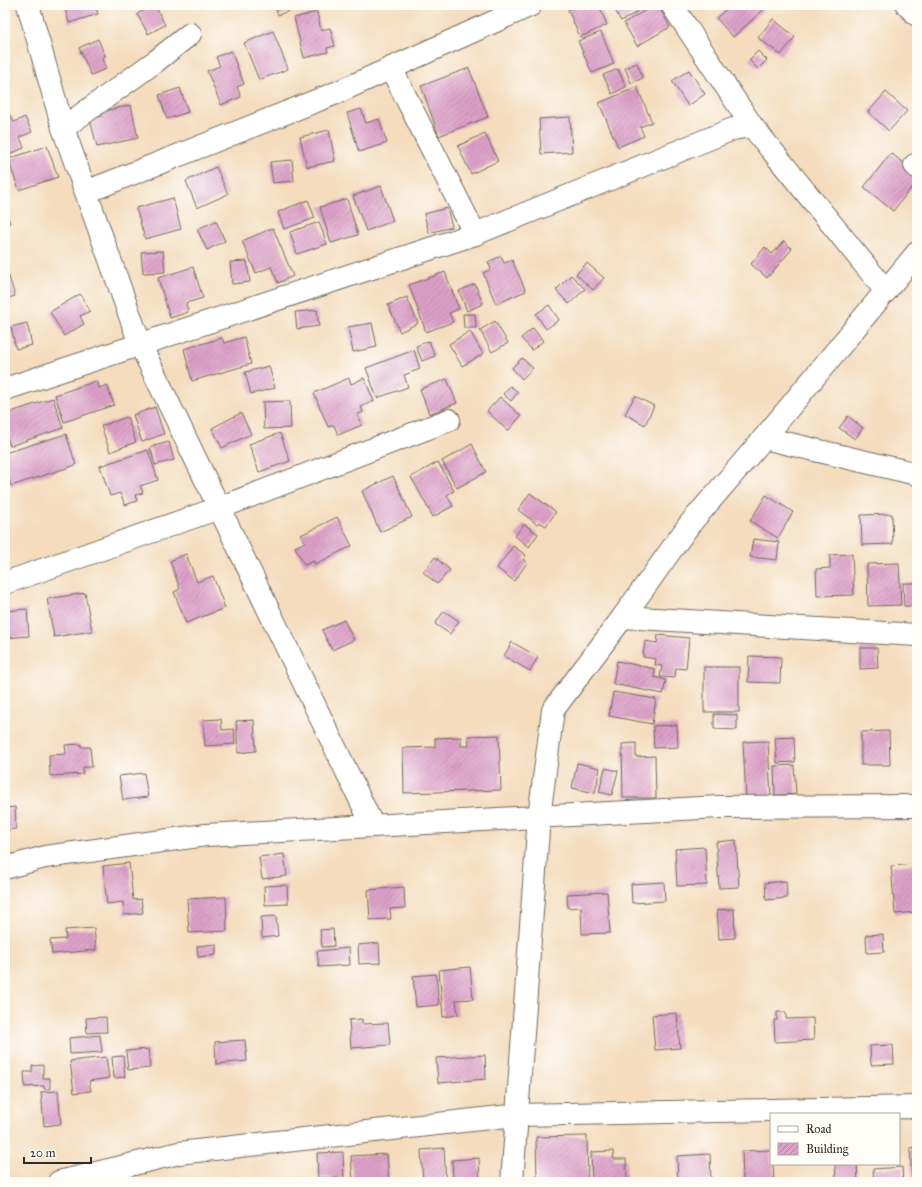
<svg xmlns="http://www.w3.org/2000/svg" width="922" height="1187" font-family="'IM FELL Great Primer',serif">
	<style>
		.building { fill: url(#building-hatch) }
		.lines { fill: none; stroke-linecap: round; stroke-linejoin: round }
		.minor-casing { stroke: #71695e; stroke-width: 24 }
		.minor { stroke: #fff; stroke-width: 22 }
	</style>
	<defs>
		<pattern id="building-hatch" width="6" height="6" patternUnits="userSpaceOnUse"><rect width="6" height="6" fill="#dda0c9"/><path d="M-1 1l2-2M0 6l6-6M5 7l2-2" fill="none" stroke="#b383a3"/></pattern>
	</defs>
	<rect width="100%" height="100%" fill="#fdfcf7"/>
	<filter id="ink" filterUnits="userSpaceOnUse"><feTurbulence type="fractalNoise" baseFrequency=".025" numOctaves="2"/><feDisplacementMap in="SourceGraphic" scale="8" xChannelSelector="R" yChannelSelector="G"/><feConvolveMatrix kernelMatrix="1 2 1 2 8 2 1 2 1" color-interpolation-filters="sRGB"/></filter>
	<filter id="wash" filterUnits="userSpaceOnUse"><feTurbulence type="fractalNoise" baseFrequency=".012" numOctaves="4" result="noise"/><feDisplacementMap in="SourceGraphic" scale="16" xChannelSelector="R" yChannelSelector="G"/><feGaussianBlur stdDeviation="0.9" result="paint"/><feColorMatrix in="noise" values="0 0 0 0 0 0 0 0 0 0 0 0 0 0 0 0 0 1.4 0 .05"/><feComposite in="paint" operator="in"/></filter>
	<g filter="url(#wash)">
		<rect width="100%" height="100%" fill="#f4dcbd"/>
		<g id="blocks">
			<g class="building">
				<polygon points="64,5 95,5 98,14 69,23"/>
				<polygon points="155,5 165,25 148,34 137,14"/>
				<polygon points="274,5 305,5 278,15"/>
				<polygon points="580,5 599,5 607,25 580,37 568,10"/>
				<polygon points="612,5 634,5 637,12 621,21"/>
				<polygon points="654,5 658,5 670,27 637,46 624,23"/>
				<polygon points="731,5 769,5 733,37 716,18"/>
				<polygon points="317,12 321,30 330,28 335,46 327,48 328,52 304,58 294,18"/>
				<polygon points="773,19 795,37 781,55 758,38"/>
				<polygon points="273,31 288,69 259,80 244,43"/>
				<polygon points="601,32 614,64 592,73 578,41"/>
				<polygon points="98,39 105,56 102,58 106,69 91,75 79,48"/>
				<polygon points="231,51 244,84 237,87 241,97 221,105 207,71 220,66 216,57"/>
				<polygon points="758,51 767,60 758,69 749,60"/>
				<polygon points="637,63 643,78 631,83 625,68"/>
				<polygon points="469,68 488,117 439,136 421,86"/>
				<polygon points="618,69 626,87 612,94 603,75"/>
				<polygon points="689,70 705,94 688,106 672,81"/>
				<polygon points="637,87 652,122 640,127 644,136 618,147 599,103"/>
				<polygon points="180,88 188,112 167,119 159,95"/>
				<polygon points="886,92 907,111 889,131 868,112"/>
				<polygon points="131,105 138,138 97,147 90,119 102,116 101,112"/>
				<polygon points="361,109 366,123 379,119 387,143 359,152 347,113"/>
				<polygon points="10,115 14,122 25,117 32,132 20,137 24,148 5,156 5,117"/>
				<polygon points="570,117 572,152 541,154 539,119"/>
				<polygon points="329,130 335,161 307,167 300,137"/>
				<polygon points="485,133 498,161 471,174 458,146"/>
				<polygon points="47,146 58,177 19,190 8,159"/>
				<polygon points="891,153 917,174 917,181 893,211 864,187"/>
				<polygon points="292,160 294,181 273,183 270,162"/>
				<polygon points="216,167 228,194 197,208 186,181"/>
				<polygon points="381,186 393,221 366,231 353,196"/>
				<polygon points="173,198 181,229 145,239 136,208"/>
				<polygon points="347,199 358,235 331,243 320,207"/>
				<polygon points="308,200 315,218 284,229 278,212"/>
				<polygon points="5,208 10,223 5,225"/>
				<polygon points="447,208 452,227 429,233 424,214"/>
				<polygon points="216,221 225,241 207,250 197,229"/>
				<polygon points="319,222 327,244 297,254 290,232"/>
				<polygon points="273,228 293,276 278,283 271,267 256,273 242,241"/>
				<polygon points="784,241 792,249 767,278 751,264 765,247 772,254"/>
				<polygon points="163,251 165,272 143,273 141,252"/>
				<polygon points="501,256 504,263 512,260 526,291 496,304 483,273 491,269 488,262"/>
				<polygon points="247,261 250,282 232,284 230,262"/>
				<polygon points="587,263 604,278 593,290 576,274"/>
				<polygon points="5,264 15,296 5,299"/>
				<polygon points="193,267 203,298 186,303 188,312 170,318 158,278"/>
				<polygon points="445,272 459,309 449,313 453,322 426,332 409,285"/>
				<polygon points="571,275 585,289 569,304 556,290"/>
				<polygon points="475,284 483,304 467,311 459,291"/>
				<polygon points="80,294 90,311 80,316 84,324 64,336 50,312"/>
				<polygon points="407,297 418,323 400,332 388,305"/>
				<polygon points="549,305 559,320 546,329 536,314"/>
				<polygon points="317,310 319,326 297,329 295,312"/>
				<polygon points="463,314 475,314 476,328 464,328"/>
				<polygon points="495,321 508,343 492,352 480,330"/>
				<polygon points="27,323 32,345 16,349 11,327"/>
				<polygon points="372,323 377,347 353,352 348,327"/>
				<polygon points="533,328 543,341 532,350 521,338"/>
				<polygon points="470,331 483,354 462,366 449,344"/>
				<polygon points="244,337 251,364 192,381 184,349 222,338 224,343"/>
				<polygon points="429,341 435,356 422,361 416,346"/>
				<polygon points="414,350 420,369 404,375 408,387 377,398 366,368"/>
				<polygon points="522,358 533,368 522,379 512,368"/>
				<polygon points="269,366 275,388 251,394 245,372"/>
				<polygon points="349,378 351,384 364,378 374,401 361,407 363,412 357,415 362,425 338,435 334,425 328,427 314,393"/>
				<polygon points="447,379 457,403 429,414 420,389"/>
				<polygon points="96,381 99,388 107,385 114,405 64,422 55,395"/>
				<polygon points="510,386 518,392 511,401 503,394"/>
				<polygon points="635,396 654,406 645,425 625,414"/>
				<polygon points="500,397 521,416 508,431 487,411"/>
				<polygon points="53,398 63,428 10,446 5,432 5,414"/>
				<polygon points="290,401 291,428 264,429 263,402"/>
				<polygon points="155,407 164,434 142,442 133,415"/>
				<polygon points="241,413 251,434 222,448 212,428"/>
				<polygon points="848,416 863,428 855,439 839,428"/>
				<polygon points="127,417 136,442 110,452 101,426"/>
				<polygon points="280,433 290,461 259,472 249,444"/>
				<polygon points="66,434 76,465 11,486 5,466 5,453"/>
				<polygon points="169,442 174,460 155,465 150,447"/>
				<polygon points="472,444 486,472 457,488 442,461"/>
				<polygon points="148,450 158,480 140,486 143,493 135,495 137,501 125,505 120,493 110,496 100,466"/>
				<polygon points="438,462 454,491 447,495 453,506 433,517 411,477"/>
				<polygon points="393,476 412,517 380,532 362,491"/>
				<polygon points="530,493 556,512 546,526 539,522 537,524 518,510"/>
				<polygon points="766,495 793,512 778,538 750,521"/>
				<polygon points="892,514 893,544 862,545 861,515"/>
				<polygon points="337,517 352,546 315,564 314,561 304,565 295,547 305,542 301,535"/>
				<polygon points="524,524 538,534 529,547 515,536"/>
				<polygon points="753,539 779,542 777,560 750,557"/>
				<polygon points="513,546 526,555 523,560 527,563 514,581 497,568"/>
				<polygon points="186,554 197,582 213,576 225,608 186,623 174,592 180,589 170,561"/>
				<polygon points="852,554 854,595 817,596 816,569 830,568 830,555"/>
				<polygon points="435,557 450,570 437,584 423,572"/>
				<polygon points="899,563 901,605 868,606 867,564"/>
				<polygon points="903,583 917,583 917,606 904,606"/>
				<polygon points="85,593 92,631 54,637 47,599"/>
				<polygon points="27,609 29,636 6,638 5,611"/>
				<polygon points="444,611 459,621 450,634 435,624"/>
				<polygon points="344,620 354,640 332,650 322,630"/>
				<polygon points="658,635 689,638 686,669 676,668 675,678 660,677 662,666 655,665 656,659 643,657 645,641 657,643"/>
				<polygon points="512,642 538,657 530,671 504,656"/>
				<polygon points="860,648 877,648 878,668 860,669"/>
				<polygon points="749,656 781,657 780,683 748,682"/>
				<polygon points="617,661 655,669 654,677 666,680 663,694 613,684"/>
				<rect x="704" y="667" width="35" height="45"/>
				<polygon points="613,692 656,699 652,724 609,716"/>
				<polygon points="714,714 737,715 737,730 714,729"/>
				<polygon points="221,719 222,730 234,729 235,744 205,746 203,720"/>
				<polygon points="254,720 256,751 238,753 236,721"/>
				<polygon points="677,725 678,747 654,748 653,726"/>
				<polygon points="889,731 890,765 861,765 861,732"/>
				<polygon points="499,735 501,790 404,793 403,748 435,747 435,738 461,737 461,746 469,746 468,736"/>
				<polygon points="794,737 795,762 777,763 775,738"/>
				<polygon points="768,741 771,798 746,799 743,742"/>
				<polygon points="636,743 636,757 655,756 656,798 623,798 622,744"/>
				<polygon points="81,744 81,747 90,747 92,767 83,767 83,774 50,776 49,755 66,754 65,745"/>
				<polygon points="577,763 600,768 595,793 572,788"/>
				<polygon points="794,765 796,794 775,795 774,766"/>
				<polygon points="605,768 618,771 612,795 599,792"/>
				<polygon points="144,773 148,797 123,800 119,776"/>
				<polygon points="15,807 16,829 5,830 5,808"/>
				<polygon points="736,840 739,887 719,888 716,842"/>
				<polygon points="705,847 707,885 677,886 675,849"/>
				<polygon points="284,854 287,876 262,879 259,857"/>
				<polygon points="129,863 133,900 141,899 143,913 124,915 123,902 107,904 103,866"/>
				<polygon points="915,864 917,912 895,914 891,866"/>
				<polygon points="786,881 787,898 766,900 765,883"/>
				<polygon points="664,882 665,901 632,903 631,884"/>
				<polygon points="287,885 288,904 265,905 264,886"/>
				<polygon points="404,887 405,908 390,909 391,919 370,920 368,890"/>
				<polygon points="607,892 610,933 582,934 581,907 568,908 567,894"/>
				<polygon points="226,897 227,931 189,933 187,899"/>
				<polygon points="734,909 735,938 719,939 717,910"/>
				<polygon points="276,916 278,936 262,938 261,917"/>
				<polygon points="94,928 96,950 52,954 50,940 66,939 65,930"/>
				<polygon points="333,929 334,946 322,947 320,930"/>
				<polygon points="883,934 884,952 867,953 866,935"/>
				<polygon points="379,943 380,963 359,964 358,945"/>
				<polygon points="216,944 216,955 198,957 197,946"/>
				<polygon points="349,948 350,965 319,967 317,951"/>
				<polygon points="470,967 473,999 456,1000 458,1015 443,1017 439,970"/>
				<polygon points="436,974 439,1005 416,1007 413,976"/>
				<polygon points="777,1012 786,1012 786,1019 813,1018 814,1040 775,1042 774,1020 777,1020"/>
				<polygon points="677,1013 680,1048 655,1050 652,1015"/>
				<polygon points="106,1017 107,1032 87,1033 86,1018"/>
				<polygon points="362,1019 362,1024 388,1023 390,1045 351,1048 349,1020"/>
				<polygon points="100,1035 102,1052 70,1054 69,1038"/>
				<polygon points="245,1040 247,1061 216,1064 215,1042"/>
				<polygon points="893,1045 894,1064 871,1065 870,1046"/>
				<polygon points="148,1049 150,1068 128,1070 126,1051"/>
				<polygon points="485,1055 486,1079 438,1083 436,1058"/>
				<polygon points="123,1056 125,1077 114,1078 112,1057"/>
				<polygon points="106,1057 109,1078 89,1081 91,1091 74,1093 70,1061"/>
				<polygon points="43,1065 43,1078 50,1078 50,1089 44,1089 44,1086 25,1087 24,1072 32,1072 32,1066"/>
				<polygon points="58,1091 61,1124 44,1126 41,1092"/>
				<polygon points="587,1136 588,1182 537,1182 536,1137"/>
				<polygon points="917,1147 917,1182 912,1182 910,1148"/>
				<polygon points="444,1148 446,1182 423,1182 421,1150"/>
				<polygon points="771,1150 771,1164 773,1164 774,1182 743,1182 742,1151"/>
				<polygon points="613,1151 614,1159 626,1159 627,1182 592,1182 591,1152"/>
				<polygon points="343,1152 344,1178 318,1178 317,1153"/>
				<polygon points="387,1154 389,1182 353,1182 351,1156"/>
				<polygon points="710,1154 711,1182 678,1182 677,1156"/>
				<polygon points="479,1158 480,1182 465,1182 465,1179 453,1179 452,1160"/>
				<polygon points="835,1164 857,1164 858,1182 836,1182"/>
				<polygon points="902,1167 903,1182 874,1182 873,1169"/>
			</g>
		</g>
	</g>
	<g filter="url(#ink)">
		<use href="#blocks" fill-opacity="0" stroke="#71695e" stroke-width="1"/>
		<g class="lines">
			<g class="minor-casing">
				<g id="minor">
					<polyline points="28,5 63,128 140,344 373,826"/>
					<polyline points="672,5 752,126"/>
					<polyline points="907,5 917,15"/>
					<polyline points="391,68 475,234"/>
					<polyline points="63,128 156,61 190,34"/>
					<polyline points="915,165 917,167"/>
					<polyline points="86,192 336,93 531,5"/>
					<polyline points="5,389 475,234 733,129 752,126 886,291"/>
					<polyline points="764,438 917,474"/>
					<polyline points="5,583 219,508 449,420"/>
					<polyline points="623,617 917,635"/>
					<polyline points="5,868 45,857 206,835 719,807 917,806"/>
					<polyline points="59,1182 179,1153 517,1115 917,1107"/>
					<polyline points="512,1182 539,817 553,710 623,617 689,525 764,438 917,253"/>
				</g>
			</g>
			<use href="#minor" class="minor"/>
		</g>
	</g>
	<rect width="922" height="1187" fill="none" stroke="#fdfcf7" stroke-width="20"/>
	<rect x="770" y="1113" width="130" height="52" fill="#fdfcf7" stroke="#a9a8a5"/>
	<rect x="778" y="1126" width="20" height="6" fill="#ffffff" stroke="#a9a8a5"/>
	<text x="806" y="1133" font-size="12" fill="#2b2b2b">Road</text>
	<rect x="778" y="1143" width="20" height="12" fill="url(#building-hatch)" stroke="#a9a8a5"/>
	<text x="806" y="1153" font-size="12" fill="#2b2b2b">Building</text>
	<path d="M24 1157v6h67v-6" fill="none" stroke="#2b2b2b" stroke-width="2"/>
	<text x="30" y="1157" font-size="12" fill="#2b2b2b" stroke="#fdfcf7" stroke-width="3" paint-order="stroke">20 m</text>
</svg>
